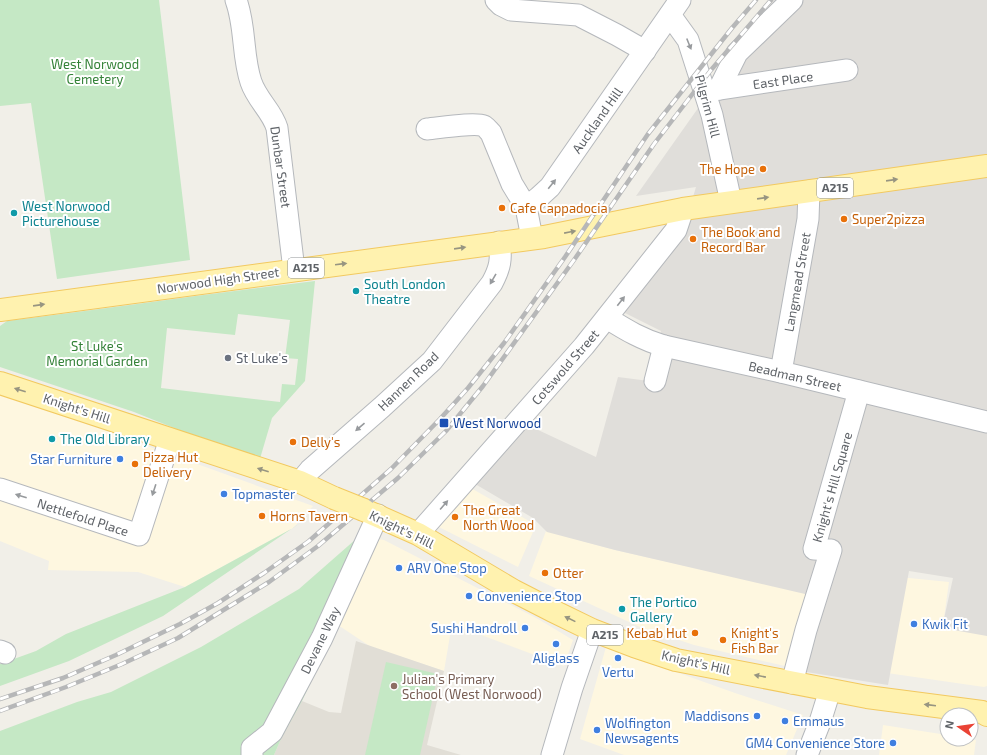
<svg xmlns="http://www.w3.org/2000/svg" width="987" height="755" font-family="'Exo 2',sans-serif">
	<style>
		.commercial { fill: #fef7e0 }
		.industrial { fill: #e0deda }
		.education { fill: #e1ded6 }
		.green { fill: #c5e8c5; fill-rule: evenodd }
		.lines { fill: none; stroke-linecap: round; stroke-linejoin: round }
		.street-casing { stroke: #b5b8bc; stroke-width: 23 }
		.primary-casing { stroke: #f2c960; stroke-width: 24 }
		.street { stroke: #fff; stroke-width: 21 }
		.primary { stroke: #fff2af; stroke-width: 22 }
		.rail-casing { stroke: #b6b7b8; stroke-width: 4.5 }
		.rail { stroke: #fff; stroke-width: 3; stroke-dasharray: 9; stroke-linecap: butt }
		.primary-bridge-casing { stroke: #f2c960; stroke-width: 24; stroke-linecap: butt }
		.primary-bridge { stroke: #fff2af; stroke-width: 22 }
		.oneway { fill: #979a9d }
		.oneway2 { fill: #979581 }
		.food-dot { fill: #e8710a; stroke: #fff; stroke-width: 1.5 }
		.culture-dot { fill: #0f9aa8; stroke: #fff; stroke-width: 1.5 }
		.worship-dot { fill: #6b7280; stroke: #fff; stroke-width: 1.5 }
		.transit-dot { fill: #1a4fb4; stroke: #fff; stroke-width: 1.5 }
		.shop-dot { fill: #3f7fe0; stroke: #fff; stroke-width: 1.5 }
		.education-dot { fill: #8d6e63; stroke: #fff; stroke-width: 1.5 }
		.labels { text-anchor: middle; stroke-width: 4; stroke-linejoin: round; paint-order: stroke }
		.shield { fill: #fff; stroke: #8f9295; stroke-width: 1 }
		.shield-label { font-size: 12px; font-weight: bold; fill: #5f6368 }
		.park-label { font-size: 13px; fill: #348238; stroke: #fff }
		.street-label { font-size: 13px; fill: #5f6368; stroke: #fff }
		.food-label { font-size: 13px; fill: #c56008; stroke: #fff; text-anchor: start }
		.culture-label { font-size: 13px; fill: #0d838f; stroke: #fff; text-anchor: start }
		.worship-label { font-size: 13px; fill: #5b616d; stroke: #fff; text-anchor: start }
		.transit-label { font-size: 13px; fill: #164399; stroke: #fff; text-anchor: start }
		.shop-label { font-size: 13px; fill: #366cbe; stroke: #fff; text-anchor: start }
		.education-label { font-size: 13px; fill: #785e54; stroke: #fff; text-anchor: start }
	</style>
	<rect width="100%" height="100%" fill="#f1efe8"/>
	<g class="commercial">
		<polygon points="0,394 45,409 313,506 293,528 185,587 138,572 48,570 49,561 0,541"/>
		<polygon points="469,487 536,525 518,567 435,525"/>
		<polygon points="546,531 615,550 806,593 785,666 694,645 640,627 529,576"/>
		<polygon points="378,539 384,540 538,619 573,640 564,666 452,624 444,671 371,647 338,625"/>
		<polygon points="899,577 949,582 943,625 987,634 987,686 984,687 887,673"/>
		<polygon points="606,647 735,693 803,715 786,755 624,755 580,739"/>
		<polygon points="883,725 947,735 947,739 976,740 974,755 879,755"/>
	</g>
	<polygon class="industrial" points="773,0 987,0 987,636 942,628 953,578 909,571 888,685 800,671 818,597 615,550 547,532 533,518 470,481 521,422 596,457 618,377 649,381 661,331 623,312 682,234 696,187 636,196 737,53"/>
	<polygon class="education" points="356,641 444,671 427,745 461,755 274,755 281,739 302,701 329,712 341,713"/>
	<g class="green">
		<polygon points="0,0 159,0 190,260 57,279 31,103 0,106"/>
		<path d="M315 281 305 381 272 418 259 462 134 412 0 367V326L7 321C110 308 212 293 315 281ZM238 314 290 320 285 358 298 359 295 385 282 384 280 402 161 388 167 328 235 335Z"/>
		<polygon points="312,515 163,616 69,661 0,686 0,664 36,651 66,634 185,587 293,528"/>
		<polygon points="364,532 338,625 302,701 281,739 274,755 0,755 0,731 77,702 111,692 201,647 299,589"/>
		<polygon points="386,662 438,674 420,755 365,755"/>
	</g>
	<g class="lines">
		<g class="street-casing">
			<g id="street">
				<path d="M236 0C246 27 242 56 251 82 257 100 272 111 277 128L294 270"/>
				<polyline points="496,0 501,5 511,10 578,15 617,35 645,51"/>
				<polyline points="670,15 688,40 712,115 731,202"/>
				<polyline points="719,89 847,70"/>
				<polyline points="705,92 719,89 737,53 792,0"/>
				<path d="M427 129C439 128 475 122 484 126 487 128 489 131 491 133L512 184 526 207"/>
				<polyline points="532,238 526,207 538,198 550,187 680,0"/>
				<path d="M607 318C626 330 643 340 664 346L781 372 987 422"/>
				<polyline points="781,372 808,219 809,191"/>
				<polyline points="655,381 664,346"/>
				<path d="M300 482 310 470 382 407 432 361 492 283C500 268 502 259 499 242"/>
				<polyline points="0,489 139,535 170,439"/>
				<polyline points="418,534 584,346 676,230 683,209"/>
				<polyline points="0,651 5,653"/>
				<polyline points="792,683 806,630 831,550 814,549 859,391"/>
				<polyline points="252,755 252,748 272,732 322,638 378,515"/>
				<polyline points="552,755 572,688 592,630"/>
				<polyline points="807,755 820,722 830,690"/>
			</g>
		</g>
		<g class="primary-casing">
			<g id="primary">
				<polyline points="0,310 544,237 683,209 987,166"/>
				<polyline points="0,383 300,482 334,498"/>
				<polyline points="364,510 418,534 514,591 553,611 592,630 634,646 676,660 867,697 982,712 987,715"/>
			</g>
		</g>
		<use href="#street" class="street"/>
		<use href="#primary" class="primary"/>
		<g class="rail-casing">
			<g id="rail">
				<polyline points="0,699 63,678 116,655 180,624 218,603 264,573 309,541 391,469 440,419 468,388 504,343 565,257 648,134 732,28 756,0"/>
				<polyline points="0,711 66,687 122,664 178,638 269,582 318,546 398,478 446,431 483,386 574,260 654,144 711,70 771,0"/>
			</g>
		</g>
		<use href="#rail" class="rail"/>
		<g class="primary-bridge-casing">
			<polyline id="primary-bridge" points="334,498 364,510"/>
		</g>
		<use href="#primary-bridge" class="primary-bridge"/>
	</g>
	<defs><path id="oneway-solid" d="M-6-.8H1V-3.2L6.5 0L1 3.2V.8H-6Z"/></defs>
	<g class="oneway">
		<use href="#oneway-solid" transform="translate(689 44) rotate(68)"/>
		<use href="#oneway-solid" transform="translate(552 184) rotate(-51)"/>
		<use href="#oneway-solid" transform="translate(493 279) rotate(120)"/>
		<use href="#oneway-solid" transform="translate(621 301) rotate(-52)"/>
		<use href="#oneway-solid" transform="translate(360 427) rotate(139)"/>
		<use href="#oneway-solid" transform="translate(154 490) rotate(108)"/>
		<use href="#oneway-solid" transform="translate(21 496) rotate(-162)"/>
		<use href="#oneway-solid" transform="translate(444 505) rotate(-49)"/>
	</g>
	<g class="oneway2">
		<use href="#oneway-solid" transform="translate(892 180) rotate(-8)"/>
		<use href="#oneway-solid" transform="translate(763 198) rotate(-8)"/>
		<use href="#oneway-solid" transform="translate(570 232) rotate(-11)"/>
		<use href="#oneway-solid" transform="translate(460 248) rotate(-8)"/>
		<use href="#oneway-solid" transform="translate(341 264) rotate(-7)"/>
		<use href="#oneway-solid" transform="translate(39 305) rotate(-8)"/>
		<use href="#oneway-solid" transform="translate(20 390) rotate(-162)"/>
		<use href="#oneway-solid" transform="translate(263 470) rotate(-162)"/>
		<use href="#oneway-solid" transform="translate(570 619) rotate(-154)"/>
		<use href="#oneway-solid" transform="translate(760 676) rotate(-169)"/>
		<use href="#oneway-solid" transform="translate(930 705) rotate(-173)"/>
	</g>
	<g class="food-dot">
		<circle cx="763" cy="169" r="4"/>
		<circle cx="502" cy="208" r="4"/>
		<circle cx="844" cy="219" r="4"/>
		<circle cx="693" cy="239" r="4"/>
		<circle cx="293" cy="442" r="4"/>
		<circle cx="135" cy="464" r="4"/>
		<circle cx="262" cy="516" r="4"/>
		<circle cx="455" cy="517" r="4"/>
		<circle cx="545" cy="573" r="4"/>
		<circle cx="695" cy="633" r="4"/>
		<circle cx="723" cy="640" r="4"/>
	</g>
	<g class="culture-dot">
		<circle cx="14" cy="213" r="4"/>
		<circle cx="356" cy="291" r="4"/>
		<circle cx="52" cy="439" r="4"/>
		<circle cx="622" cy="609" r="4"/>
	</g>
	<circle class="worship-dot" cx="228" cy="358" r="4"/>
	<rect class="transit-dot" x="439" y="418" width="10" height="10" rx="2"/>
	<g class="shop-dot">
		<circle cx="120" cy="459" r="4"/>
		<circle cx="224" cy="494" r="4"/>
		<circle cx="399" cy="568" r="4"/>
		<circle cx="469" cy="596" r="4"/>
		<circle cx="914" cy="624" r="4"/>
		<circle cx="525" cy="628" r="4"/>
		<circle cx="556" cy="644" r="4"/>
		<circle cx="618" cy="658" r="4"/>
		<circle cx="757" cy="716" r="4"/>
		<circle cx="785" cy="721" r="4"/>
		<circle cx="597" cy="730" r="4"/>
		<circle cx="893" cy="743" r="4"/>
	</g>
	<circle class="education-dot" cx="394" cy="686" r="4"/>
	<g class="labels">
		<g class="shield">
			<rect x="817" y="178" width="36" height="20" rx="3"/>
			<rect x="288" y="258" width="36" height="20" rx="3"/>
			<rect x="587" y="625" width="36" height="20" rx="3"/>
		</g>
		<g class="shield-label">
			<text x="835" y="192">A215</text>
			<text x="306" y="272">A215</text>
			<text x="605" y="639">A215</text>
		</g>
		<g class="park-label">
			<text x="95" y="69">West Norwood<tspan x="95" dy="15">Cemetery</tspan></text>
			<text x="97" y="351">St Luke's<tspan x="97" dy="15">Memorial Garden</tspan></text>
		</g>
		<g class="street-label">
			<text transform="translate(783 80) rotate(-8)" y="5">East Place</text>
			<text transform="translate(708 106) rotate(75)" y="5">Pilgrim Hill</text>
			<text transform="translate(597 120) rotate(-55)" y="5">Auckland Hill</text>
			<text transform="translate(281 167) rotate(82)" y="5">Dunbar Street</text>
			<text transform="translate(218 280) rotate(-8)" y="5">Norwood High Street</text>
			<text transform="translate(797 282) rotate(-80)" y="5">Langmead Street</text>
			<text transform="translate(565 367) rotate(-49)" y="5">Cotswold Street</text>
			<text transform="translate(795 376) rotate(13)" y="5">Beadman Street</text>
			<text transform="translate(408 381) rotate(-44)" y="5">Hannen Road</text>
			<text transform="translate(77 408) rotate(18)" y="5">Knight's Hill</text>
			<text transform="translate(832 487) rotate(-74)" y="5">Knight's Hill Square</text>
			<text transform="translate(83 517) rotate(18)" y="5">Nettlefold Place</text>
			<text transform="translate(402 529) rotate(26)" y="5">Knight's Hill</text>
			<text transform="translate(320 640) rotate(-64)" y="5">Devane Way</text>
			<text transform="translate(696 662) rotate(13)" y="5">Knight's Hill</text>
		</g>
		<g class="food-label">
			<text x="755" y="174" text-anchor="end">The Hope</text>
			<text x="510" y="213">Cafe Cappadocia</text>
			<text x="852" y="224">Super2pizza</text>
			<text x="701" y="237">The Book and<tspan x="701" dy="15">Record Bar</tspan></text>
			<text x="301" y="447">Delly's</text>
			<text x="143" y="462">Pizza Hut<tspan x="143" dy="15">Delivery</tspan></text>
			<text x="463" y="515">The Great<tspan x="463" dy="15">North Wood</tspan></text>
			<text x="270" y="521">Horns Tavern</text>
			<text x="553" y="578">Otter</text>
			<text x="687" y="638" text-anchor="end">Kebab Hut</text>
			<text x="731" y="638">Knight's<tspan x="731" dy="15">Fish Bar</tspan></text>
		</g>
		<g class="culture-label">
			<text x="22" y="211">West Norwood<tspan x="22" dy="15">Picturehouse</tspan></text>
			<text x="364" y="289">South London<tspan x="364" dy="15">Theatre</tspan></text>
			<text x="60" y="444">The Old Library</text>
			<text x="630" y="607">The Portico<tspan x="630" dy="15">Gallery</tspan></text>
		</g>
		<g class="worship-label">
			<text x="236" y="363">St Luke's</text>
		</g>
		<g class="transit-label">
			<text x="453" y="428">West Norwood</text>
		</g>
		<g class="shop-label">
			<text x="112" y="464" text-anchor="end">Star Furniture</text>
			<text x="232" y="499">Topmaster</text>
			<text x="407" y="573">ARV One Stop</text>
			<text x="477" y="601">Convenience Stop</text>
			<text x="922" y="629">Kwik Fit</text>
			<text x="517" y="633" text-anchor="end">Sushi Handroll</text>
			<text x="556" y="663" text-anchor="middle">Aliglass</text>
			<text x="618" y="677" text-anchor="middle">Vertu</text>
			<text x="749" y="721" text-anchor="end">Maddisons</text>
			<text x="793" y="726">Emmaus</text>
			<text x="605" y="728">Wolfington<tspan x="605" dy="15">Newsagents</tspan></text>
			<text x="885" y="748" text-anchor="end">GM4 Convenience Store</text>
		</g>
		<g class="education-label">
			<text x="402" y="684">Julian's Primary<tspan x="402" dy="15">School (West Norwood)</tspan></text>
		</g>
	</g>
	<g transform="translate(959 727) rotate(283)"><circle r="19" fill="#ffffff" stroke="#bfc1c3"/>
	<path d="M0-3L7 15L0 10L-7 15Z" fill="#ea4335"/>
	<text y="-6" font-size="11" font-weight="bold" text-anchor="middle" fill="#5f6368">N</text>
	</g>
</svg>
